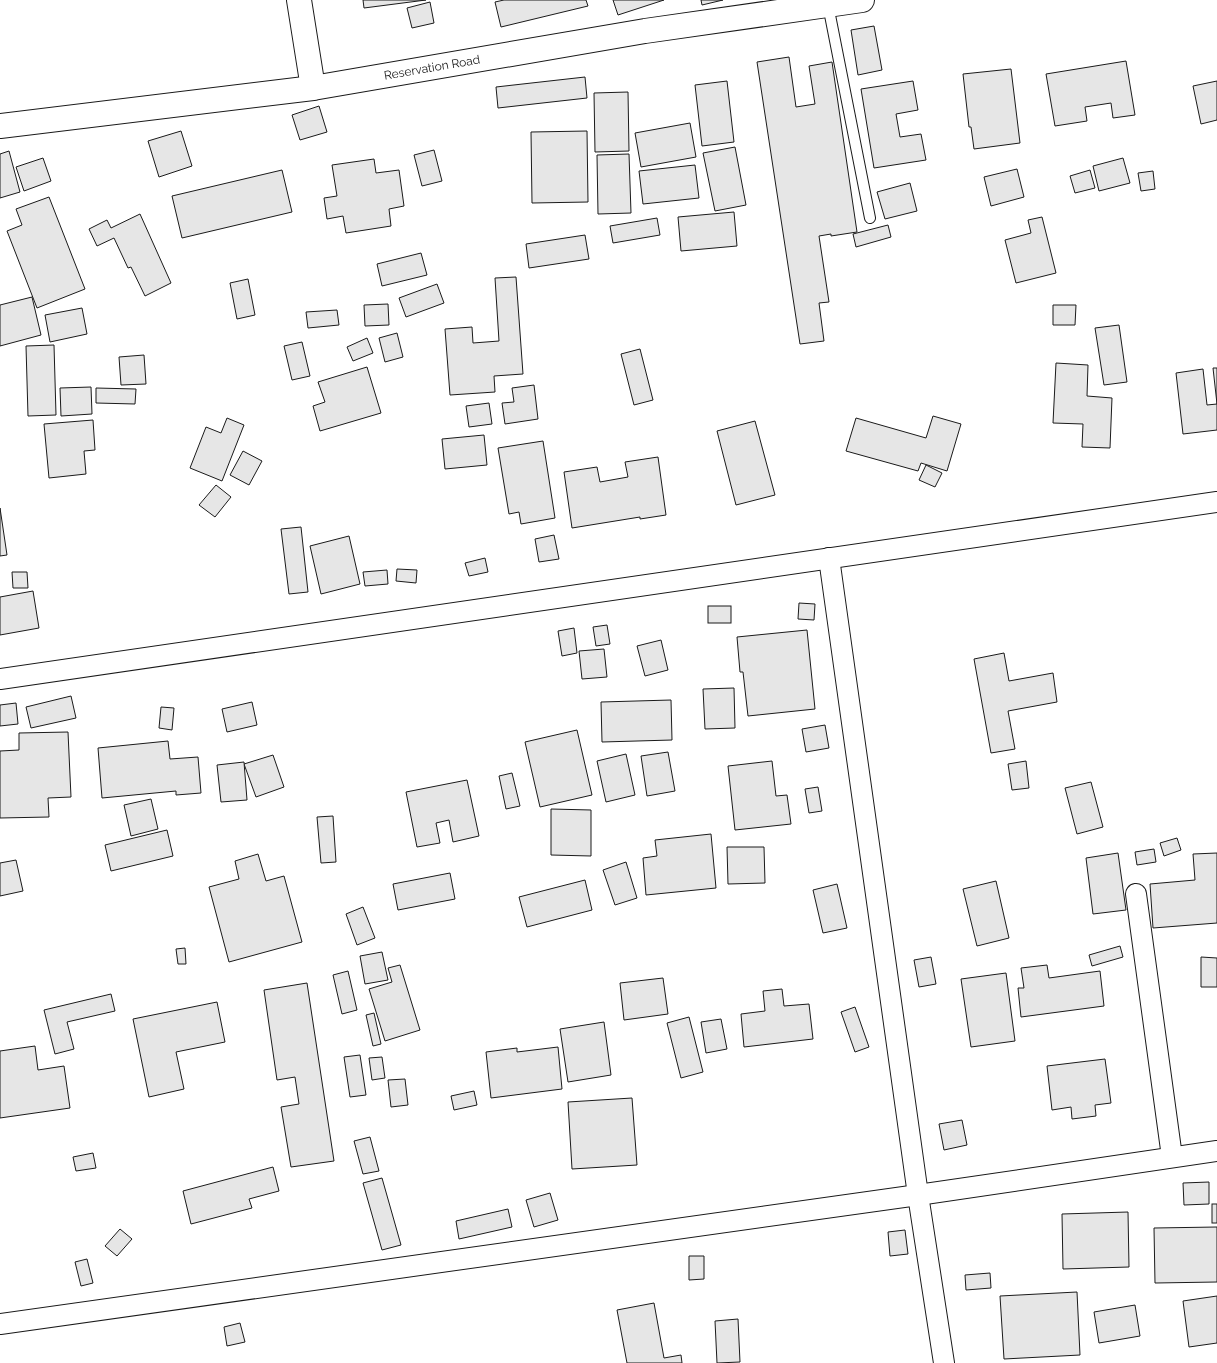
<svg xmlns="http://www.w3.org/2000/svg" width="1217" height="1363" font-family="Raleway,sans-serif">
	<style>
		.building { fill: #e6e6e6; stroke: #1a1a1a }
		.lines { fill: none; stroke-linecap: round; stroke-linejoin: round }
		.service-casing { stroke: #1a1a1a; stroke-width: 12 }
		.minor-casing { stroke: #1a1a1a; stroke-width: 22 }
		.tertiary-casing { stroke: #1a1a1a; stroke-width: 26 }
		.service { stroke: #fff; stroke-width: 10 }
		.minor { stroke: #fff; stroke-width: 20 }
		.tertiary { stroke: #fff; stroke-width: 24 }
		.labels { text-anchor: middle; stroke-width: 4; stroke-linejoin: round; paint-order: stroke }
		.street-label { font-size: 12px; fill: #1a1a1a; stroke: #fff }
	</style>
	<rect width="100%" height="100%" fill="#fff"/>
	<g class="building">
		<polygon points="363,0 426,0 364,8"/>
		<polygon points="504,0 586,0 588,6 501,27 495,2"/>
		<polygon points="613,0 664,0 618,15"/>
		<polygon points="701,0 723,0 702,5"/>
		<polygon points="430,2 434,23 412,28 407,8"/>
		<polygon points="874,26 882,70 858,75 851,30"/>
		<polygon points="789,57 796,107 815,104 809,66 832,62 857,232 831,236 831,234 819,236 829,302 819,303 824,341 800,344 757,62"/>
		<polygon points="1126,61 1135,115 1113,118 1111,103 1085,107 1087,121 1055,126 1046,74"/>
		<polygon points="1011,69 1020,143 974,149 971,127 969,127 963,74"/>
		<polygon points="585,77 587,98 498,108 496,87"/>
		<polygon points="727,81 734,142 702,146 695,85"/>
		<polygon points="913,81 918,110 896,114 900,137 921,134 926,160 874,168 861,89"/>
		<polygon points="1217,81 1217,120 1201,124 1193,86"/>
		<polygon points="628,92 629,151 595,152 594,93"/>
		<polygon points="319,106 327,132 300,140 292,115"/>
		<polygon points="690,123 696,157 641,167 635,133"/>
		<polygon points="181,131 192,166 159,177 148,141"/>
		<polygon points="587,131 588,202 532,203 531,132"/>
		<polygon points="735,147 746,205 715,211 703,153"/>
		<polygon points="434,150 442,181 422,186 414,155"/>
		<polygon points="9,151 20,192 0,198 0,154"/>
		<polygon points="629,154 631,213 598,214 597,155"/>
		<polygon points="43,158 51,181 24,191 16,167"/>
		<polygon points="1123,158 1130,183 1099,191 1093,166"/>
		<polygon points="374,159 376,173 399,170 404,206 389,209 391,226 346,233 343,216 327,219 324,198 337,196 332,165"/>
		<polygon points="695,165 699,198 643,204 639,171"/>
		<polygon points="1017,169 1024,197 991,206 984,177"/>
		<polygon points="282,170 292,212 182,238 172,196"/>
		<polygon points="1090,170 1095,188 1075,193 1070,176"/>
		<polygon points="1153,171 1155,189 1141,191 1138,173"/>
		<polygon points="910,183 917,211 885,219 877,192"/>
		<polygon points="49,197 85,289 37,308 7,231 22,225 16,209"/>
		<polygon points="734,212 737,246 681,251 678,217"/>
		<polygon points="140,214 171,283 145,296 131,267 128,268 114,238 97,246 89,229 107,220 111,228"/>
		<polygon points="1042,217 1056,273 1016,283 1005,240 1031,233 1028,220"/>
		<polygon points="657,218 660,235 613,243 610,226"/>
		<polygon points="888,225 891,237 856,247 853,234"/>
		<polygon points="585,235 589,259 529,268 526,244"/>
		<polygon points="421,253 427,275 382,286 377,264"/>
		<polygon points="516,277 523,374 494,376 495,392 450,395 445,329 472,327 473,343 499,341 495,278"/>
		<polygon points="248,279 255,315 237,319 230,283"/>
		<polygon points="437,284 444,303 406,317 399,298"/>
		<polygon points="32,297 41,335 0,346 0,305"/>
		<polygon points="388,304 389,325 365,326 364,305"/>
		<polygon points="1053,305 1076,305 1075,325 1053,325"/>
		<polygon points="82,308 87,334 50,342 45,315"/>
		<polygon points="337,310 339,325 308,328 306,312"/>
		<polygon points="1119,325 1127,382 1104,385 1095,328"/>
		<polygon points="397,333 403,357 385,362 379,338"/>
		<polygon points="367,338 373,353 353,361 347,347"/>
		<polygon points="302,342 310,376 292,380 284,346"/>
		<polygon points="54,345 56,415 28,416 26,346"/>
		<polygon points="640,349 653,400 634,405 621,354"/>
		<polygon points="144,355 146,384 121,385 119,357"/>
		<polygon points="1056,363 1088,365 1087,396 1112,398 1110,448 1082,447 1083,424 1053,423"/>
		<polygon points="367,367 381,413 320,431 313,406 325,402 318,382"/>
		<polygon points="1213,368 1217,368 1217,430 1183,434 1176,373 1203,369 1207,405 1217,404"/>
		<polygon points="534,385 538,419 505,424 502,403 514,402 512,388"/>
		<polygon points="91,387 92,414 61,416 60,388"/>
		<polygon points="96,388 136,389 135,404 96,403"/>
		<polygon points="489,403 492,424 469,427 466,406"/>
		<polygon points="933,416 961,424 947,471 921,463 918,471 846,451 856,418 926,438"/>
		<polygon points="227,418 244,425 222,481 190,468 206,427 221,433"/>
		<polygon points="93,420 95,450 84,451 86,474 49,478 44,424"/>
		<polygon points="755,421 775,495 736,505 717,431"/>
		<polygon points="484,435 487,465 445,469 442,439"/>
		<polygon points="543,441 555,518 521,524 519,512 509,514 498,448"/>
		<polygon points="243,451 262,461 249,485 230,475"/>
		<polygon points="658,457 666,515 640,519 640,517 572,528 564,472 597,467 600,482 628,477 625,462"/>
		<polygon points="926,465 942,473 935,487 919,480"/>
		<polygon points="216,485 231,497 215,517 199,505"/>
		<polygon points="0,508 7,555 0,556"/>
		<polygon points="301,527 308,592 289,594 281,529"/>
		<polygon points="554,535 559,559 539,562 535,539"/>
		<polygon points="349,536 360,584 321,594 310,546"/>
		<polygon points="485,558 488,572 469,576 465,563"/>
		<polygon points="397,569 417,570 416,583 396,581"/>
		<polygon points="387,570 388,584 365,586 363,572"/>
		<polygon points="12,572 27,572 28,588 13,588"/>
		<polygon points="33,591 39,628 0,635 0,597"/>
		<polygon points="799,603 815,604 814,620 798,619"/>
		<rect x="708" y="606" width="23" height="17"/>
		<polygon points="607,625 610,644 596,646 593,627"/>
		<polygon points="574,628 577,653 562,656 558,631"/>
		<polygon points="807,630 815,709 748,716 743,672 740,672 737,637"/>
		<polygon points="661,640 668,670 645,676 637,646"/>
		<polygon points="604,649 607,677 582,679 579,651"/>
		<polygon points="1004,653 1009,681 1053,673 1057,702 1008,711 1015,749 991,753 974,659"/>
		<polygon points="734,688 735,728 705,729 703,689"/>
		<polygon points="71,696 76,718 31,728 26,707"/>
		<polygon points="671,700 672,740 602,742 601,702"/>
		<polygon points="252,702 257,725 227,732 222,709"/>
		<polygon points="16,703 18,724 0,726 0,705"/>
		<polygon points="161,707 174,708 172,730 159,728"/>
		<polygon points="825,725 829,748 806,752 802,729"/>
		<polygon points="577,730 592,795 540,807 525,742"/>
		<polygon points="68,732 71,797 48,798 49,817 0,818 0,751 19,750 19,733"/>
		<polygon points="168,741 170,759 198,757 201,793 176,795 176,791 102,798 98,748"/>
		<polygon points="668,752 675,791 647,796 641,756"/>
		<polygon points="626,754 635,795 606,802 597,761"/>
		<polygon points="273,755 284,787 256,797 244,764"/>
		<polygon points="772,761 776,796 787,795 791,824 735,830 728,766"/>
		<polygon points="1026,761 1029,788 1012,790 1008,764"/>
		<polygon points="244,762 247,800 221,802 217,765"/>
		<polygon points="512,773 520,806 506,809 499,776"/>
		<polygon points="467,780 479,836 453,842 449,820 436,823 440,843 417,847 406,792"/>
		<polygon points="1091,782 1103,827 1077,834 1065,788"/>
		<polygon points="818,787 822,811 809,813 805,789"/>
		<polygon points="151,799 158,829 131,836 124,805"/>
		<polygon points="551,809 591,810 591,856 551,855"/>
		<polygon points="333,816 336,862 321,863 317,817"/>
		<polygon points="167,830 173,856 111,871 105,845"/>
		<polygon points="711,834 716,888 646,895 643,858 657,856 655,840"/>
		<polygon points="1177,838 1181,850 1164,856 1160,843"/>
		<polygon points="727,847 764,847 765,883 728,884"/>
		<polygon points="1154,849 1156,862 1137,865 1135,852"/>
		<polygon points="1118,853 1126,910 1093,914 1086,858"/>
		<polygon points="1217,853 1217,923 1153,928 1150,884 1195,880 1193,854"/>
		<polygon points="258,854 266,881 284,876 302,942 229,962 209,887 239,879 235,861"/>
		<polygon points="16,860 23,891 0,896 0,863"/>
		<polygon points="626,862 637,898 615,905 603,870"/>
		<polygon points="450,873 455,899 398,910 393,884"/>
		<polygon points="585,880 592,910 527,927 519,897"/>
		<polygon points="996,881 1009,938 977,946 963,889"/>
		<polygon points="837,884 847,928 823,933 813,890"/>
		<polygon points="363,907 375,938 357,945 346,914"/>
		<polygon points="1120,946 1123,957 1092,966 1089,955"/>
		<polygon points="185,948 186,964 178,964 176,949"/>
		<polygon points="382,952 388,980 365,984 360,956"/>
		<polygon points="931,957 936,984 919,987 914,960"/>
		<polygon points="1201,957 1217,958 1217,987 1201,987"/>
		<polygon points="400,965 420,1030 385,1041 369,989 392,982 388,968"/>
		<polygon points="1047,965 1049,978 1100,971 1104,1006 1021,1017 1018,988 1024,988 1021,968"/>
		<polygon points="348,971 357,1010 342,1014 333,975"/>
		<polygon points="1006,973 1015,1041 971,1047 961,979"/>
		<polygon points="663,978 668,1014 624,1020 620,983"/>
		<polygon points="307,983 334,1161 291,1167 281,1107 299,1104 295,1077 277,1080 264,990"/>
		<polygon points="782,989 784,1006 809,1004 813,1039 744,1047 741,1014 765,1011 763,991"/>
		<polygon points="111,994 115,1011 67,1022 74,1049 55,1054 44,1010"/>
		<polygon points="217,1002 225,1042 176,1052 184,1089 149,1097 133,1019"/>
		<polygon points="855,1007 869,1047 855,1052 841,1012"/>
		<polygon points="374,1013 381,1044 373,1046 366,1015"/>
		<polygon points="689,1017 703,1072 681,1078 667,1023"/>
		<polygon points="721,1019 727,1049 706,1053 701,1022"/>
		<polygon points="604,1022 611,1075 568,1082 560,1029"/>
		<polygon points="35,1046 38,1070 64,1066 70,1108 0,1118 0,1051"/>
		<polygon points="558,1047 562,1089 491,1098 486,1052 517,1048 517,1052"/>
		<polygon points="360,1055 366,1095 350,1097 344,1057"/>
		<polygon points="382,1057 385,1078 372,1080 369,1058"/>
		<polygon points="1105,1059 1111,1103 1095,1105 1096,1116 1072,1119 1071,1107 1052,1110 1047,1066"/>
		<polygon points="405,1079 408,1105 391,1107 388,1080"/>
		<polygon points="474,1091 477,1105 454,1110 451,1096"/>
		<polygon points="632,1098 637,1165 572,1169 568,1102"/>
		<polygon points="962,1120 967,1145 944,1150 939,1124"/>
		<polygon points="370,1137 379,1171 363,1174 354,1141"/>
		<polygon points="93,1153 96,1168 76,1171 73,1157"/>
		<polygon points="273,1167 279,1191 249,1199 252,1208 191,1224 183,1191"/>
		<polygon points="382,1178 401,1245 382,1250 363,1183"/>
		<polygon points="1209,1182 1209,1204 1184,1205 1183,1183"/>
		<polygon points="550,1193 558,1220 534,1227 526,1200"/>
		<rect x="1212" y="1204" width="5" height="19"/>
		<polygon points="508,1209 512,1227 459,1239 456,1221"/>
		<polygon points="1128,1212 1129,1267 1063,1269 1062,1214"/>
		<polygon points="1217,1227 1217,1282 1155,1283 1154,1228"/>
		<polygon points="120,1229 132,1239 117,1256 105,1246"/>
		<polygon points="905,1230 908,1254 890,1256 888,1232"/>
		<polygon points="689,1256 704,1256 704,1279 689,1280"/>
		<polygon points="87,1259 93,1283 81,1286 75,1262"/>
		<polygon points="990,1273 991,1288 966,1290 965,1275"/>
		<polygon points="1077,1292 1080,1355 1004,1359 1000,1296"/>
		<polygon points="1217,1296 1217,1343 1189,1347 1183,1301"/>
		<polygon points="654,1303 664,1358 681,1355 682,1363 627,1363 617,1310"/>
		<polygon points="1135,1305 1140,1336 1099,1343 1094,1312"/>
		<polygon points="738,1319 740,1362 717,1363 715,1321"/>
		<polygon points="240,1323 245,1342 227,1346 224,1327"/>
	</g>
	<g class="lines">
		<g class="service-casing">
			<polyline id="service" points="828,5 870,218"/>
		</g>
		<g class="minor-casing">
			<g id="minor">
				<polyline points="829,558 918,1195 944,1363"/>
				<polyline points="0,679 1217,502"/>
				<polyline points="1136,894 1172,1157"/>
				<polyline points="0,1324 918,1195 1217,1151"/>
			</g>
		</g>
		<g class="tertiary-casing">
			<g id="tertiary">
				<polyline points="299,0 313,88"/>
				<path id="s1" d="M0 126 313 88 645 31 862 0"/>
			</g>
		</g>
		<use href="#service" class="service"/>
		<use href="#minor" class="minor"/>
		<use href="#tertiary" class="tertiary"/>
	</g>
	<g class="labels">
		<g class="street-label">
			<text dy="4" stroke="none"><textPath href="#s1" startOffset="436">Reservation Road</textPath></text>
		</g>
	</g>
</svg>
